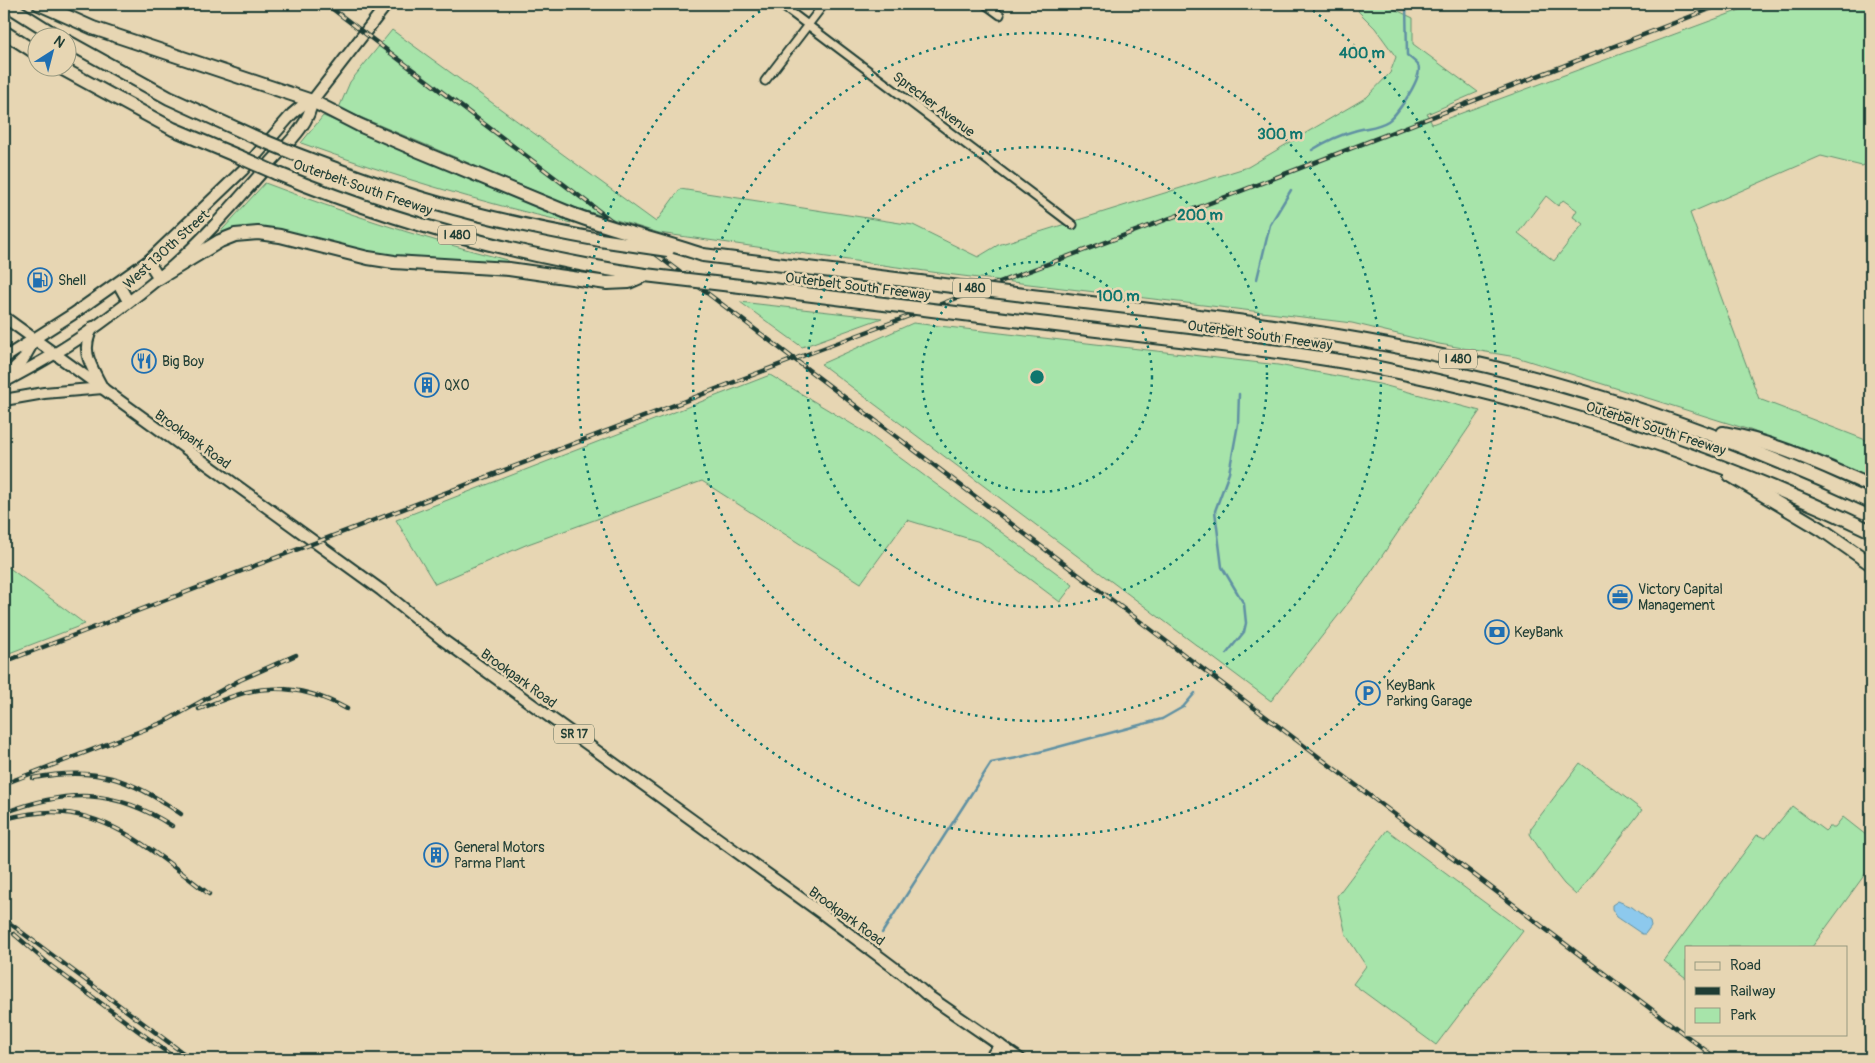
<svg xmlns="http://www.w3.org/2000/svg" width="1875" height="1063" font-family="Pangolin,sans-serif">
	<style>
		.green { fill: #a7e4aa; stroke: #63906f; fill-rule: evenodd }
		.water { fill: #8dc9ed; stroke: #6191a3 }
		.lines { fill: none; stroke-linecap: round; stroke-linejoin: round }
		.stream { stroke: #6191a3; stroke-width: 2.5 }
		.minor-casing { stroke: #1f3d34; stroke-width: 11 }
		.secondary-casing { stroke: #1f3d34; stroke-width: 14 }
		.primary-casing { stroke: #1f3d34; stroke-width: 14 }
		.motorway-casing { stroke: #1f3d34; stroke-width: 16 }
		.minor { stroke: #e7d6b3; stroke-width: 7 }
		.secondary { stroke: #e7d6b3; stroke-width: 10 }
		.primary { stroke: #e7d6b3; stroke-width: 10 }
		.motorway { stroke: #e7d6b3; stroke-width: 12 }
		.rail-casing { stroke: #1f3d34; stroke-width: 4.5 }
		.rail { stroke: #e7d6b3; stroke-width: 2.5; stroke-dasharray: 8; stroke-linecap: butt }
		.motorway-bridge-casing { stroke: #1f3d34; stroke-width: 16; stroke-linecap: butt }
		.motorway-bridge { stroke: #e7d6b3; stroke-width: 12 }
		.ring { fill: none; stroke: #0f766e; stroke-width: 2.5; stroke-dasharray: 2.5 5 }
		.labels { text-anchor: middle; stroke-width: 5; stroke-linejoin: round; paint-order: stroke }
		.shield { fill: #e7d6b3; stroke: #5b6b5a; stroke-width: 1 }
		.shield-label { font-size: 12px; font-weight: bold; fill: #1f3d34 }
		.street-label { font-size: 14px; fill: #1f3d34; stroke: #e7d6b3 }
		.poi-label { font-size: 14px; fill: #1f3d34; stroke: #e7d6b3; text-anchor: start }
		.centre { fill: #0f766e; stroke: #e7d6b3; stroke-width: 2.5 }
		.ring-label { font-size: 15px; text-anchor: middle; font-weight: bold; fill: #0f766e; stroke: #e7d6b3; stroke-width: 5; stroke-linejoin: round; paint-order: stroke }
	</style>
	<rect width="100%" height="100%" fill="#e7d6b3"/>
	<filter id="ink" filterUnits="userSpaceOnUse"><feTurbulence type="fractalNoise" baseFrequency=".02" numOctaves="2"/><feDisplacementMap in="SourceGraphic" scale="10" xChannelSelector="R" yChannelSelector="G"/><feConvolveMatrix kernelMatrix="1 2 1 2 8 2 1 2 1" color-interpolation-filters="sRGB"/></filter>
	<g filter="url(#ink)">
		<g class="green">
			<path d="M1363 4H1384L1413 18V44L1478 92 1427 114 1432 124 1756 4H1871V162L1862 166 1821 156 1690 213 1759 399 1871 442V479L1750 430 1516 357 1439 344 1352 323 946 274 659 233 570 206 339 108 350 82 392 30 656 222 680 189 913 225 978 257 998 245 1248 167 1367 97 1390 73 1396 57 1375 28 1358 11ZM1546 196 1558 206 1563 200 1577 210 1573 217 1583 224 1554 261 1518 233Z"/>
			<path d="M323 116 566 216 571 223C479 202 390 175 301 143Z"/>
			<path d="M265 183C344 213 424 239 507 260L506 265 416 259 372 253 276 231 213 240Z"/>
			<polygon points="740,302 882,318 802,347"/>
			<polygon points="913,323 1278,365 1379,384 1480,411 1363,584 1271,701 821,364"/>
			<polygon points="770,375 865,432 1073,585 1060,602 980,542 907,520 861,583 702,481 528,544 435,584 396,520"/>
			<polygon points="4,564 85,624 4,655"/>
			<polygon points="1580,763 1642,810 1576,895 1564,884 1553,870 1530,834 1531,828"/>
			<polygon points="1792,806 1825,831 1829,827 1835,827 1843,817 1871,839 1871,866 1812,947 1686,947 1686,978 1664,961 1757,835 1766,838"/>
			<polygon points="1387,830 1523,931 1436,1045 1353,984 1366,966 1346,935 1337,896"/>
		</g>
		<polygon class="water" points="1618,901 1632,907 1650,921 1651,926 1645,934 1642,934 1617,917 1612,909 1612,905"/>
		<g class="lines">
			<g class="stream">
				<path d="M1312 150C1325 142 1339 135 1354 131 1366 127 1377 128 1388 121 1397 115 1424 76 1418 65 1416 62 1410 58 1407 55L1406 4"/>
				<polyline points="1257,279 1270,225 1291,190"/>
				<polyline points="1227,653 1244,632 1246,623 1244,604 1222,567 1215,511 1229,473 1238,424 1239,394"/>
				<polyline points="882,933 991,763 1017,758 1162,719 1183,707 1195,693"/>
			</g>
			<g class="minor-casing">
				<g id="minor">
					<polyline points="780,4 1073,225"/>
					<polyline points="985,4 1000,15"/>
					<polyline points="765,81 824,4"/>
				</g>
			</g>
			<g class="secondary-casing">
				<g id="secondary">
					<polyline points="148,261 159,278"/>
					<polyline points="118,283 128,301"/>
					<polyline points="4,358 73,314 148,261 243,170 292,114 304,104 312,101"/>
					<path d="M4 382C21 373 38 364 54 354 89 334 127 304 159 278 200 244 235 203 270 163 285 146 310 125 312 101L387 4"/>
					<polyline points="989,1059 1000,1045"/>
				</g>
			</g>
			<g class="primary-casing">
				<g id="primary">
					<polyline points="4,317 381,590 443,640 824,915 904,975 927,995 1020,1059"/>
					<path d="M93 327C80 350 90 364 101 385"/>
					<polyline points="4,378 23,360 35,339"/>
					<polyline points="4,400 44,393 103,388"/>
				</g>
			</g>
			<g class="motorway-casing">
				<g id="motorway">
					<polyline points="6,4 60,38"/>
					<polyline points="39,4 93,28 312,101 359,125 419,151 569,213"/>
					<polyline points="4,32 38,54"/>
					<polyline points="68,42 169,98 259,139"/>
					<polyline points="61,68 173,129 242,158"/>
					<path d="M293 153C340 171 388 189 437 203 490 219 545 230 600 240"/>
					<path d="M276 173C394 222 518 256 645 275"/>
					<polyline points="703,255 920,282"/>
					<polyline points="159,278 220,241 235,235 258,233 280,236 368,258 394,262 509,269 607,283 629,282 645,275"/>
					<polyline points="749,287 868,302"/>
					<path d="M1024 295C1166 312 1308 326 1447 357 1594 388 1735 439 1871 502"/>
					<path d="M972 315C1052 325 1133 334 1213 344 1275 351 1337 359 1398 372 1561 407 1721 459 1871 531"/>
					<path d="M1723 433C1775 442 1823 465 1871 486"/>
					<polyline points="1730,475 1821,529 1871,564"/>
				</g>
			</g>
			<use href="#minor" class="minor"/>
			<use href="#secondary" class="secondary"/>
			<use href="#primary" class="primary"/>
			<use href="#motorway" class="motorway"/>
			<g class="rail-casing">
				<g id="rail">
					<polyline points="326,4 1717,1059"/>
					<polyline points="4,662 797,358 1197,208 1723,4"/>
					<path d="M199 709C215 703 231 696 247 692 282 684 316 692 347 709"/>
					<path d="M33 778C96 766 130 778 181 814"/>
					<polyline points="4,784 164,722 240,680 296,655"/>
					<path d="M4 813C67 789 114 788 172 826"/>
					<path d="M4 819C20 815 36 812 53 812 115 813 162 859 209 894"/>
					<polyline points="4,919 191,1059"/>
					<polyline points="14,934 51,966 176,1059"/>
				</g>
			</g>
			<use href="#rail" class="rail"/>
			<g class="motorway-bridge-casing">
				<g id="motorway-bridge">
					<polyline points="259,139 293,153"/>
					<polyline points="242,158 276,173"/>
					<path d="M569 213C613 230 659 240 703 255"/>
					<polyline points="600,240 668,250"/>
					<polyline points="645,275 749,287"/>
					<polyline points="920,282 1024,295"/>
					<polyline points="868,302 972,315"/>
				</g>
			</g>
			<use href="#motorway-bridge" class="motorway-bridge"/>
		</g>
	</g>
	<g class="ring">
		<circle cx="1037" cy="377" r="115"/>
		<circle cx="1037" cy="377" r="230"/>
		<circle cx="1037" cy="377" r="344"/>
		<path d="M1307 6A459 459 0 1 1 767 6"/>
	</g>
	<defs>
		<g id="fuel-ring" transform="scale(1.25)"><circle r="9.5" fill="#e7d6b3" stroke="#1f6fb2" stroke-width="1.5"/><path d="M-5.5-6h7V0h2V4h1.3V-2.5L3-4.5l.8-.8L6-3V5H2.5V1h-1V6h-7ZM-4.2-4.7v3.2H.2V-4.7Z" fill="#1f6fb2"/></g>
		<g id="restaurant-ring" transform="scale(1.25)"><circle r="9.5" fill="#e7d6b3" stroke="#1f6fb2" stroke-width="1.5"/><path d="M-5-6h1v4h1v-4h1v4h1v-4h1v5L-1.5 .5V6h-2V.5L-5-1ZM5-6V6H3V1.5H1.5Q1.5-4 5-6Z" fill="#1f6fb2"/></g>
		<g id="building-ring" transform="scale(1.25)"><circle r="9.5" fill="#e7d6b3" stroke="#1f6fb2" stroke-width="1.5"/><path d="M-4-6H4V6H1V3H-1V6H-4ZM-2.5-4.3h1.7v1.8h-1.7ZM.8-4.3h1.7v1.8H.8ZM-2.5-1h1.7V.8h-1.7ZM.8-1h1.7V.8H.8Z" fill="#1f6fb2"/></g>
		<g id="office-ring" transform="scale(1.25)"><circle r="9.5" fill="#e7d6b3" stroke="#1f6fb2" stroke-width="1.5"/><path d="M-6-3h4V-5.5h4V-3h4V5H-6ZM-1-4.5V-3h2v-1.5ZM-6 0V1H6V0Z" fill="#1f6fb2"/></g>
		<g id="bank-ring" transform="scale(1.25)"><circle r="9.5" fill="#e7d6b3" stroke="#1f6fb2" stroke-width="1.5"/><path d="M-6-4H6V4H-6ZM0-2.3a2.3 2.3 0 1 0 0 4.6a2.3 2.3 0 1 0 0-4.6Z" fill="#1f6fb2"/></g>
		<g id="parking-ring" transform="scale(1.25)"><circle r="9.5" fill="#e7d6b3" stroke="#1f6fb2" stroke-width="1.5"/><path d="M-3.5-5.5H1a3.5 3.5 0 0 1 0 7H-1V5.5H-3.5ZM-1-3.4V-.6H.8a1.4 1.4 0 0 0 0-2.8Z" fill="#1f6fb2"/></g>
	</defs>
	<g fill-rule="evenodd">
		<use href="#fuel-ring" x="40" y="280"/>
		<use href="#restaurant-ring" x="144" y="361"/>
		<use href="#building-ring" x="427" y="385"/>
		<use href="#office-ring" x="1620" y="597"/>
		<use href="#bank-ring" x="1497" y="632"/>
		<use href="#parking-ring" x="1368" y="693"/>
		<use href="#building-ring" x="436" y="855"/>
	</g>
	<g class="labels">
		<g class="shield">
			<rect x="438" y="225.5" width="38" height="19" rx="4"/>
			<rect x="953" y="278.5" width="38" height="19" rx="4"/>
			<rect x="1439" y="349.5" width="38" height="19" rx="4"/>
			<rect x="554" y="724.5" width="40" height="19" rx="4"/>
		</g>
		<g class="shield-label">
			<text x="457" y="239">I 480</text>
			<text x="972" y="292">I 480</text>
			<text x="1458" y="363">I 480</text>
			<text x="574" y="738">SR 17</text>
		</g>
		<g class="street-label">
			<text transform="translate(934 104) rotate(37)" y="5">Sprecher Avenue</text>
			<text transform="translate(363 187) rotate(19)" y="5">Outerbelt South Freeway</text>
			<text transform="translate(166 249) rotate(-42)" y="5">West 130th Street</text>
			<text transform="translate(858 286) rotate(7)" y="5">Outerbelt South Freeway</text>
			<text transform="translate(1260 335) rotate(8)" y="5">Outerbelt South Freeway</text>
			<text transform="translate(1656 428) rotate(18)" y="5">Outerbelt South Freeway</text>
			<text transform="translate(193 439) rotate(36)" y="5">Brookpark Road</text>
			<text transform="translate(519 678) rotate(36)" y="5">Brookpark Road</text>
			<text transform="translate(847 916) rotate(36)" y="5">Brookpark Road</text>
		</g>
		<g class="poi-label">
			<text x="58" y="285">Shell</text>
			<text x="162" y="366">Big Boy</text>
			<text x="444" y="390">QXO</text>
			<text x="1638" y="594">Victory Capital<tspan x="1638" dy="16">Management</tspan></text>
			<text x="1514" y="637">KeyBank</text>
			<text x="1386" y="690">KeyBank<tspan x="1386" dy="16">Parking Garage</tspan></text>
			<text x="454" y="852">General Motors<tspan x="454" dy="16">Parma Plant</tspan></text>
		</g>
	</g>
	<circle cx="1037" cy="377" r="8" class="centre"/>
	<g class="ring-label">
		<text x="1362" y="58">400 m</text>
		<text x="1280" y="139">300 m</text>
		<text x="1200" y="220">200 m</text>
		<text x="1118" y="301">100 m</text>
	</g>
	<rect width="1875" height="1063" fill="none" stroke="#e7d6b3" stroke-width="20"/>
	<rect x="10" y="10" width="1855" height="1043" fill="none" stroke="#1f3d34" stroke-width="2" filter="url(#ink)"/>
	<rect x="1685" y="946" width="162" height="90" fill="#e7d6b3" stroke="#979980"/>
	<rect x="1695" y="962" width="25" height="8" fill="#e7d6b3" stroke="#979980"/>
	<text x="1730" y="970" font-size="15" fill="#1f3d34">Road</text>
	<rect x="1695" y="987" width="25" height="8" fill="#1f3d34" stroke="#979980"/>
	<text x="1730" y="996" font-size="15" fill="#1f3d34">Railway</text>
	<rect x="1695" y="1008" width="25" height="15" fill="#a7e4aa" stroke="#979980"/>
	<text x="1730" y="1020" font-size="15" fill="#1f3d34">Park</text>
	<g transform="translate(52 52) rotate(36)"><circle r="24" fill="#e7d6b3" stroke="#979980"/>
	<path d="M0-4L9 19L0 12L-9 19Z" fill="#1f6fb2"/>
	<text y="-8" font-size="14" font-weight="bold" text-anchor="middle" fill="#1f3d34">N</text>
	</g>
</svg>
